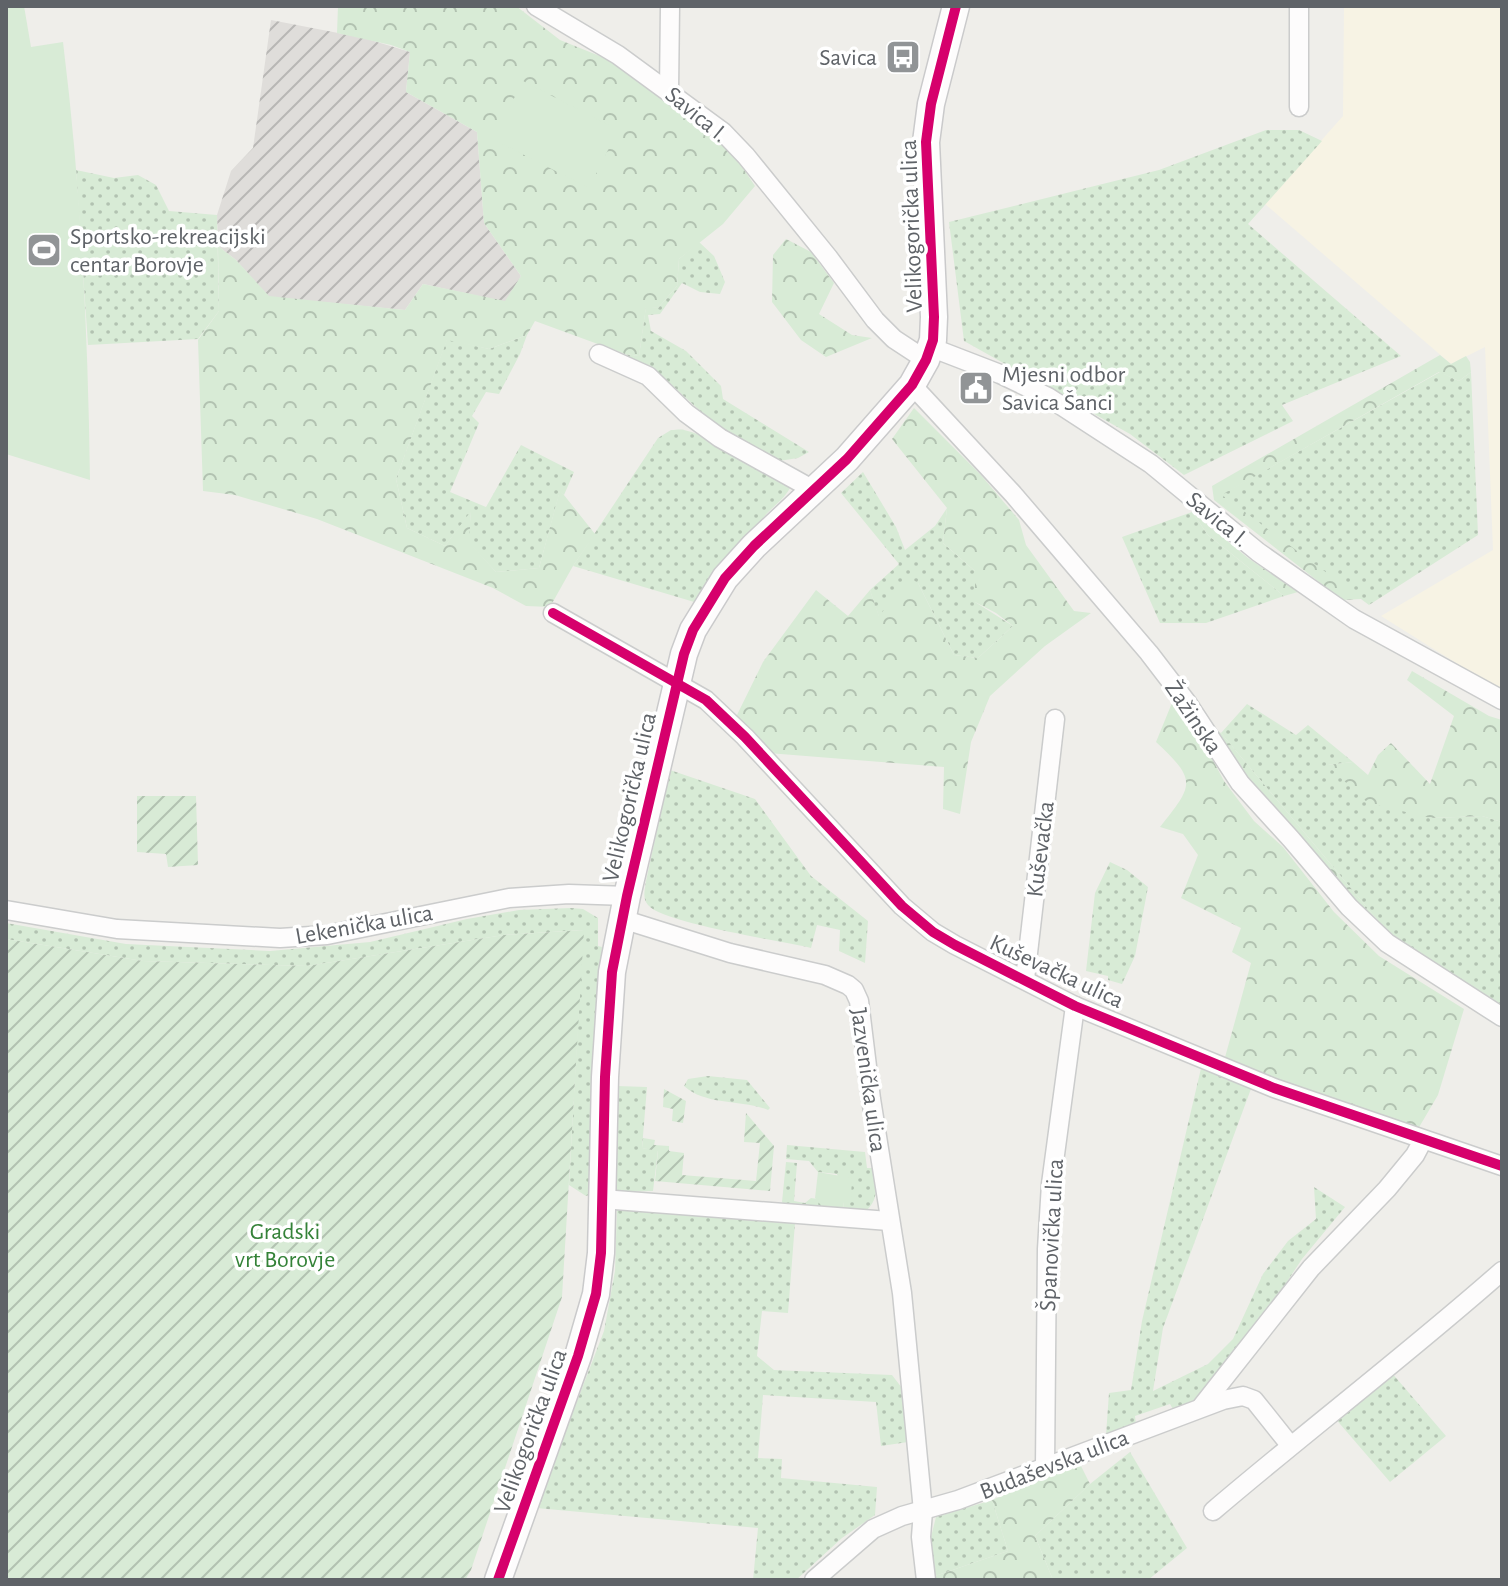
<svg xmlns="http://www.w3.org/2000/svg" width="1508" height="1586" font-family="'Alegreya Sans',sans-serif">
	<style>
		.commercial { fill: #f7f3e4 }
		.industrial { fill: url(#industrial-furrows) }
		.grass { fill: url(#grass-dots) }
		.forest { fill: url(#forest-crowns) }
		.park { fill: #d8ebd6 }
		.garden { fill: url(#garden-furrows) }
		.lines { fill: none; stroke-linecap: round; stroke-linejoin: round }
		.street-casing { stroke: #cbcccc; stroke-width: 21 }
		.secondary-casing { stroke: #cacacb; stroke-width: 29 }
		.street { stroke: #fdfcfc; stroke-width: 18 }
		.secondary { stroke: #fdfcfc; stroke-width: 26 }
		.cycleway-casing { stroke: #fff; stroke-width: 15 }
		.cycleway { stroke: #d6006c; stroke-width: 10 }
		.labels { text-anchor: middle; stroke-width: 7; stroke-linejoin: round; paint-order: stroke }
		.poi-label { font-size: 24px; fill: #5f6368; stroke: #fff; text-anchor: start }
		.street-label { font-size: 24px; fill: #5f6368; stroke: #fff }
		.park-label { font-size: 24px; fill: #348238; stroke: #fff }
	</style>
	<defs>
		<pattern id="industrial-furrows" width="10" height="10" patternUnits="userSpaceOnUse" patternTransform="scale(2)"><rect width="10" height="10" fill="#dfddda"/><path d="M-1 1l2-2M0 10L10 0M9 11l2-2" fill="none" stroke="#b8b7b5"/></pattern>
		<pattern id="grass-dots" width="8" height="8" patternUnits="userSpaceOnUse" patternTransform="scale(2)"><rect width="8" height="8" fill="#d8ebd6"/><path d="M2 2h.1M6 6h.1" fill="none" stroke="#b2c2b1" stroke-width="1.8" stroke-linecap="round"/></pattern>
		<pattern id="forest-crowns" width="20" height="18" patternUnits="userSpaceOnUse" patternTransform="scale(2)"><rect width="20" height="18" fill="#d8ebd6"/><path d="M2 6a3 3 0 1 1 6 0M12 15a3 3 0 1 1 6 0" fill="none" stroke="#b2c2b1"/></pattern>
		<pattern id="garden-furrows" width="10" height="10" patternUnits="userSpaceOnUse" patternTransform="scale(2)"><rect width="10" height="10" fill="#d8ebd6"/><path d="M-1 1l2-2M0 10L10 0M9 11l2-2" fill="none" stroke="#b2c2b1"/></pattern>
	</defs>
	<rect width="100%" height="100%" fill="#efeeea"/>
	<polygon class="commercial" points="1344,6 1502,6 1502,688 1480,678 1381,616 1493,550 1485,347 1451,364 1265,204 1343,116"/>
	<polygon class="industrial" points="271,20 364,38 410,52 406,92 477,132 484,223 521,276 506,302 423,284 405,310 269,297 236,260 218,246 217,215 231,171 253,148"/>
	<g class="grass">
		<polygon points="1266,130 1299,130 1322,141 1248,224 1401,356 1282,405 1293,421 1184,475 1130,434 964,341 949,222 1159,170"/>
		<polygon points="76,170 114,178 138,175 156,185 169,211 217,215 219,311 198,339 88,345"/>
		<polygon points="699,242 714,256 725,282 720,294 700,292 682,283 660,314 648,315 651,331 686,351 721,386 723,399 809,452 798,458 779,461 731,439 665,379 625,354 639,356 646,306 658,308 677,286 679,259"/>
		<polygon points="527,335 520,354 499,394 486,392 472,416 479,423 450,492 486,507 521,445 574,472 564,495 560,491 539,568 496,572 468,542 471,512 445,546 407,528 396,479 447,339 489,349"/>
		<polygon points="1440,372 1459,381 1471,372 1478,535 1369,605 1221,495"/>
		<path d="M671 430C676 430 680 429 684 430 705 434 778 472 790 488 781 505 761 512 757 531L701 604 573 566 658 438Z"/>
		<polygon points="863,472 896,527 905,550 935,526 947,508 943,543 975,571 975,602 1013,626 978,658 954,655 918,583 879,617 870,590 899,564 841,493"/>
		<polygon points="1192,512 1208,535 1284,596 1206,623 1160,623 1122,537"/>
		<polygon points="1247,704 1296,735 1308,725 1353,762 1328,765 1431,818 1482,816 1502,822 1502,1005 1390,935 1221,733"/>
		<path d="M670 770 755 799 811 876 868 921 865 963 839 951 840 930 817 925 811 948C783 941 662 923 648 905 642 898 645 890 646 881Z"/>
		<polygon points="1110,862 1127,870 1148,887 1135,956 1122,984 1108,980 1108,976 1086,971 1095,893"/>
		<polygon points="571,908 583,909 598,918 598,946 602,947 595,1060 592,1194 586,1196 569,1185 583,930 504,935 307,966 143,961 6,939 6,923 126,944 270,951 370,942 467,919 519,910"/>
		<polygon points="1202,1064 1252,1086 1163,1328 1153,1391 1208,1364 1233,1339 1263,1274 1288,1241 1316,1219 1314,1187 1345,1207 1302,1259 1263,1318 1201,1398 1174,1411 1170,1404 1135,1416 1136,1425 1106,1435 1109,1393 1131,1390 1142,1321"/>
		<path d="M708 1076 747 1080 770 1108 768 1110C741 1099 706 1106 684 1086L688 1079Z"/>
		<polygon points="617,1086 647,1087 642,1148 658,1150 653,1191 614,1192"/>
		<path d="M787 1145 865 1152 867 1168H875C876 1187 880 1201 863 1213L843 1210 844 1202 837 1174 818 1172 809 1161 786 1159Z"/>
		<polygon points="786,1162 797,1163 794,1201 805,1203 811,1198 818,1199 824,1207 824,1212 785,1206 782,1202"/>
		<polygon points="617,1208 795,1223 788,1313 762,1311 757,1356 774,1370 892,1375 902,1388 908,1442 881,1446 876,1402 763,1395 758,1458 782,1459 781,1478 877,1487 875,1515 842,1538 796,1580 753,1580 758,1528 536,1508 604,1331 615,1271"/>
		<polygon points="1391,1372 1446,1436 1390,1482 1334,1417"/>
		<polygon points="1130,1452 1187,1548 1148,1580 1053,1580 1035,1536 1090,1484"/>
		<polygon points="992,1500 1008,1551 935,1576 930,1541 936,1517"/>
	</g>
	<g class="forest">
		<polygon points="338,6 516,6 560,40 632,69 723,138 755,186 723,224 679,259 677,286 658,308 646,307 639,356 625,354 535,321 527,335 489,349 447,340 396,479 407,528 445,546 471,511 469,542 496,572 539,568 560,490 595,534 573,566 550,607 526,606 493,588 317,519 235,495 203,491 198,340 219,311 218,246 236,260 269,296 405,310 423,284 505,301 521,276 484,223 477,132 406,92 410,52 391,45 337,33"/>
		<polygon points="786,239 811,252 834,283 819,314 852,335 872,338 826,357 801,340 772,302 773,255"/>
		<polygon points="1440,355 1451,364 1466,356 1470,362 1471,372 1459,381 1439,372 1222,495 1362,599 1342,600 1214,500 1212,486"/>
		<polygon points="914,408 980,474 1019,520 1026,545 1074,611 1091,613 1045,646 990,696 971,742 960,814 943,809 944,767 768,753 736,717 763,662 816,590 848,616 870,590 879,616 910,578 918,583 954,655 978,658 1013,626 996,613 975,602 975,571 943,543 947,508 892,439"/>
		<polygon points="1192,512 1248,558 1298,592 1284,596 1208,535"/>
		<polygon points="1412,671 1489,716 1502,720 1502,822 1482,816 1431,818 1368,803 1327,765 1353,762 1368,775 1378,755 1391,743 1430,784 1454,716 1407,680"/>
		<path d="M1174 698 1200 736 1224 781 1254 821 1283 847 1334 912 1379 956 1464 1009 1438 1095 1418 1129 1224 1061 1251 963 1232 952 1241 928 1181 898 1198 855 1183 834 1160 827C1193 785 1198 781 1156 742Z"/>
		<polygon points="1206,724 1221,733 1390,935 1502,1005 1502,1011 1378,930 1259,797"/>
		<polygon points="1080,1464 1090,1484 1035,1536 1053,1580 936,1580 935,1576 1008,1551 992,1500"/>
	</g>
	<g class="park">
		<path d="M6 6H24L31 47 63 42C81 187 88 333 90 480L6 454Z"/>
		<polygon points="523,81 618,130 589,188 493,139"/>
		<polygon points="818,1172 852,1178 851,1197 844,1202 843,1210 824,1209 815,1198"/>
	</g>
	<g class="garden">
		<polygon points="137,796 196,796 198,865 168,867 166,854 137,852"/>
		<polygon points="584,930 562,1297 471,1570 465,1580 6,1580 6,939 143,961 307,966 504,935"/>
		<polygon points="664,1089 686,1101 683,1123 672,1121 673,1109 663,1107"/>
		<polygon points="746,1113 774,1146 770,1191 655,1181 658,1151 642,1148 643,1138 655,1140 654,1145 669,1146 669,1151 684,1153 682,1175 756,1181 760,1143 744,1142"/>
	</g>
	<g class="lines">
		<g class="street-casing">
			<g id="street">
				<polyline points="536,6 618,55 723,132 746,156 828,257 875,320 894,339 926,360"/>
				<polyline points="1299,6 1299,107"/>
				<polyline points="669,91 670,6"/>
				<polyline points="930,347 1000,374 1048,397 1151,464 1258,552 1354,619 1502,700"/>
				<polyline points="599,354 648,376 686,413 720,438 812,489"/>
				<polyline points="912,385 1013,494 1149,653 1188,704 1240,783 1291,839 1349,907 1387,943 1502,1017"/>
				<polyline points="553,613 706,700 745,737 902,906 933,932 955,945 1075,1006 1274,1088 1502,1166"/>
				<polyline points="6,910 117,929 280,938 327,935 509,898 569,894 627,896"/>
				<polyline points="622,919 730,953 825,975 848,985 854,990 859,1001 871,1099 902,1293 923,1511 921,1537 926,1580"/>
				<polyline points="1025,979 1055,719"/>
				<polyline points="602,1199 889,1221"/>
				<polyline points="1202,1406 1311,1268 1387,1189 1415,1155 1423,1140"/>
				<polyline points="1045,1467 1047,1249 1051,1184 1075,1006"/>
				<path d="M1213 1511C1308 1430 1408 1354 1502 1271"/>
				<polyline points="814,1580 873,1529 902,1516 958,1500 1223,1400 1243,1396 1254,1400 1290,1445"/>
			</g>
		</g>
		<g class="secondary-casing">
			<polyline id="secondary" points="498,1580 578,1356 596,1294 601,1253 605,1077 612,972 627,896 684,654 693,630 725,578 754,546 847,459 912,385 926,360 933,340 934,317 926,142 931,104 956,6"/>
		</g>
		<use href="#street" class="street"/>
		<use href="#secondary" class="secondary"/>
		<g class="cycleway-casing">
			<g id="cycleway">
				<polyline points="553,613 706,700 745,737 902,906 933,932 955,945 1075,1006 1274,1088 1502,1166"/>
				<polyline points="498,1580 578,1356 596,1294 601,1253 605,1077 612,972 627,896 684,654 693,630 725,578 754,546 847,459 912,385 926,360 933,340 934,317 926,142 931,104 956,6"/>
			</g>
		</g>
		<use href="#cycleway" class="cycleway"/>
	</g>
	<defs>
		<g id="bus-square" transform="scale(1.8)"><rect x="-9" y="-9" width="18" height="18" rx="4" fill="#919496" stroke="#fff"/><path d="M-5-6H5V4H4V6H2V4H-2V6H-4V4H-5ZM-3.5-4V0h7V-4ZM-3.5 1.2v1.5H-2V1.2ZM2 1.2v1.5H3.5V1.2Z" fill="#fff"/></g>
		<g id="stadium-square" transform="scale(1.8)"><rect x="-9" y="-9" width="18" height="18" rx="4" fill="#919496" stroke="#fff"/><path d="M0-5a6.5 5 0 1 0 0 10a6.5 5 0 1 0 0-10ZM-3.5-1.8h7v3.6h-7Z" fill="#fff"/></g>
		<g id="civic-square" transform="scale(1.8)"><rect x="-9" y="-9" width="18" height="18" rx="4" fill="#919496" stroke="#fff"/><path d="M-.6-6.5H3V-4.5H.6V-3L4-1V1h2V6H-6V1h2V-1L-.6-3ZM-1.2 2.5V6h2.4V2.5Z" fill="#fff"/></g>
	</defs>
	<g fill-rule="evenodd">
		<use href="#bus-square" x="903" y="57"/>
		<use href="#stadium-square" x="44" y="250"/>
		<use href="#civic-square" x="976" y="388"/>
	</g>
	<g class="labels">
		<g class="poi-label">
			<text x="877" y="65" text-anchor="end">Savica</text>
			<text x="70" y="244">Sportsko-rekreacijski<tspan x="70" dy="28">centar Borovje</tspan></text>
			<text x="1002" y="382">Mjesni odbor<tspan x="1002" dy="28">Savica Šanci</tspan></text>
		</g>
		<g class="street-label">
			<text transform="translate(697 114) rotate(39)" y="8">Savica I.</text>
			<text transform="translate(911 226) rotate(-92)" y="8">Velikogorička ulica</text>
			<text transform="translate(1218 519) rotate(39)" y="8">Savica I.</text>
			<text transform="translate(1194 717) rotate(56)" y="8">Žažinska</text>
			<text transform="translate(629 797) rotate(-77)" y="8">Velikogorička ulica</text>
			<text transform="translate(1040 849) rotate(-83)" y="8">Kuševačka</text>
			<text transform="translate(364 924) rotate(-10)" y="8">Lekenička ulica</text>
			<text transform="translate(1057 971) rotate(25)" y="8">Kuševačka ulica</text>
			<text transform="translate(869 1080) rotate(82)" y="8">Jazvenička ulica</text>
			<text transform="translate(1051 1235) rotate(-87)" y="8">Španovička ulica</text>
			<text transform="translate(530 1431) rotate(-70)" y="8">Velikogorička ulica</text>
			<text transform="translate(1054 1464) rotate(-21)" y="8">Budaševska ulica</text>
		</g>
		<g class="park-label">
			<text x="285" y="1239">Gradski<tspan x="285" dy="28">vrt Borovje</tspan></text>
		</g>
	</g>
	<rect width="1508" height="1586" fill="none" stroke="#5f6368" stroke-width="16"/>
</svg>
